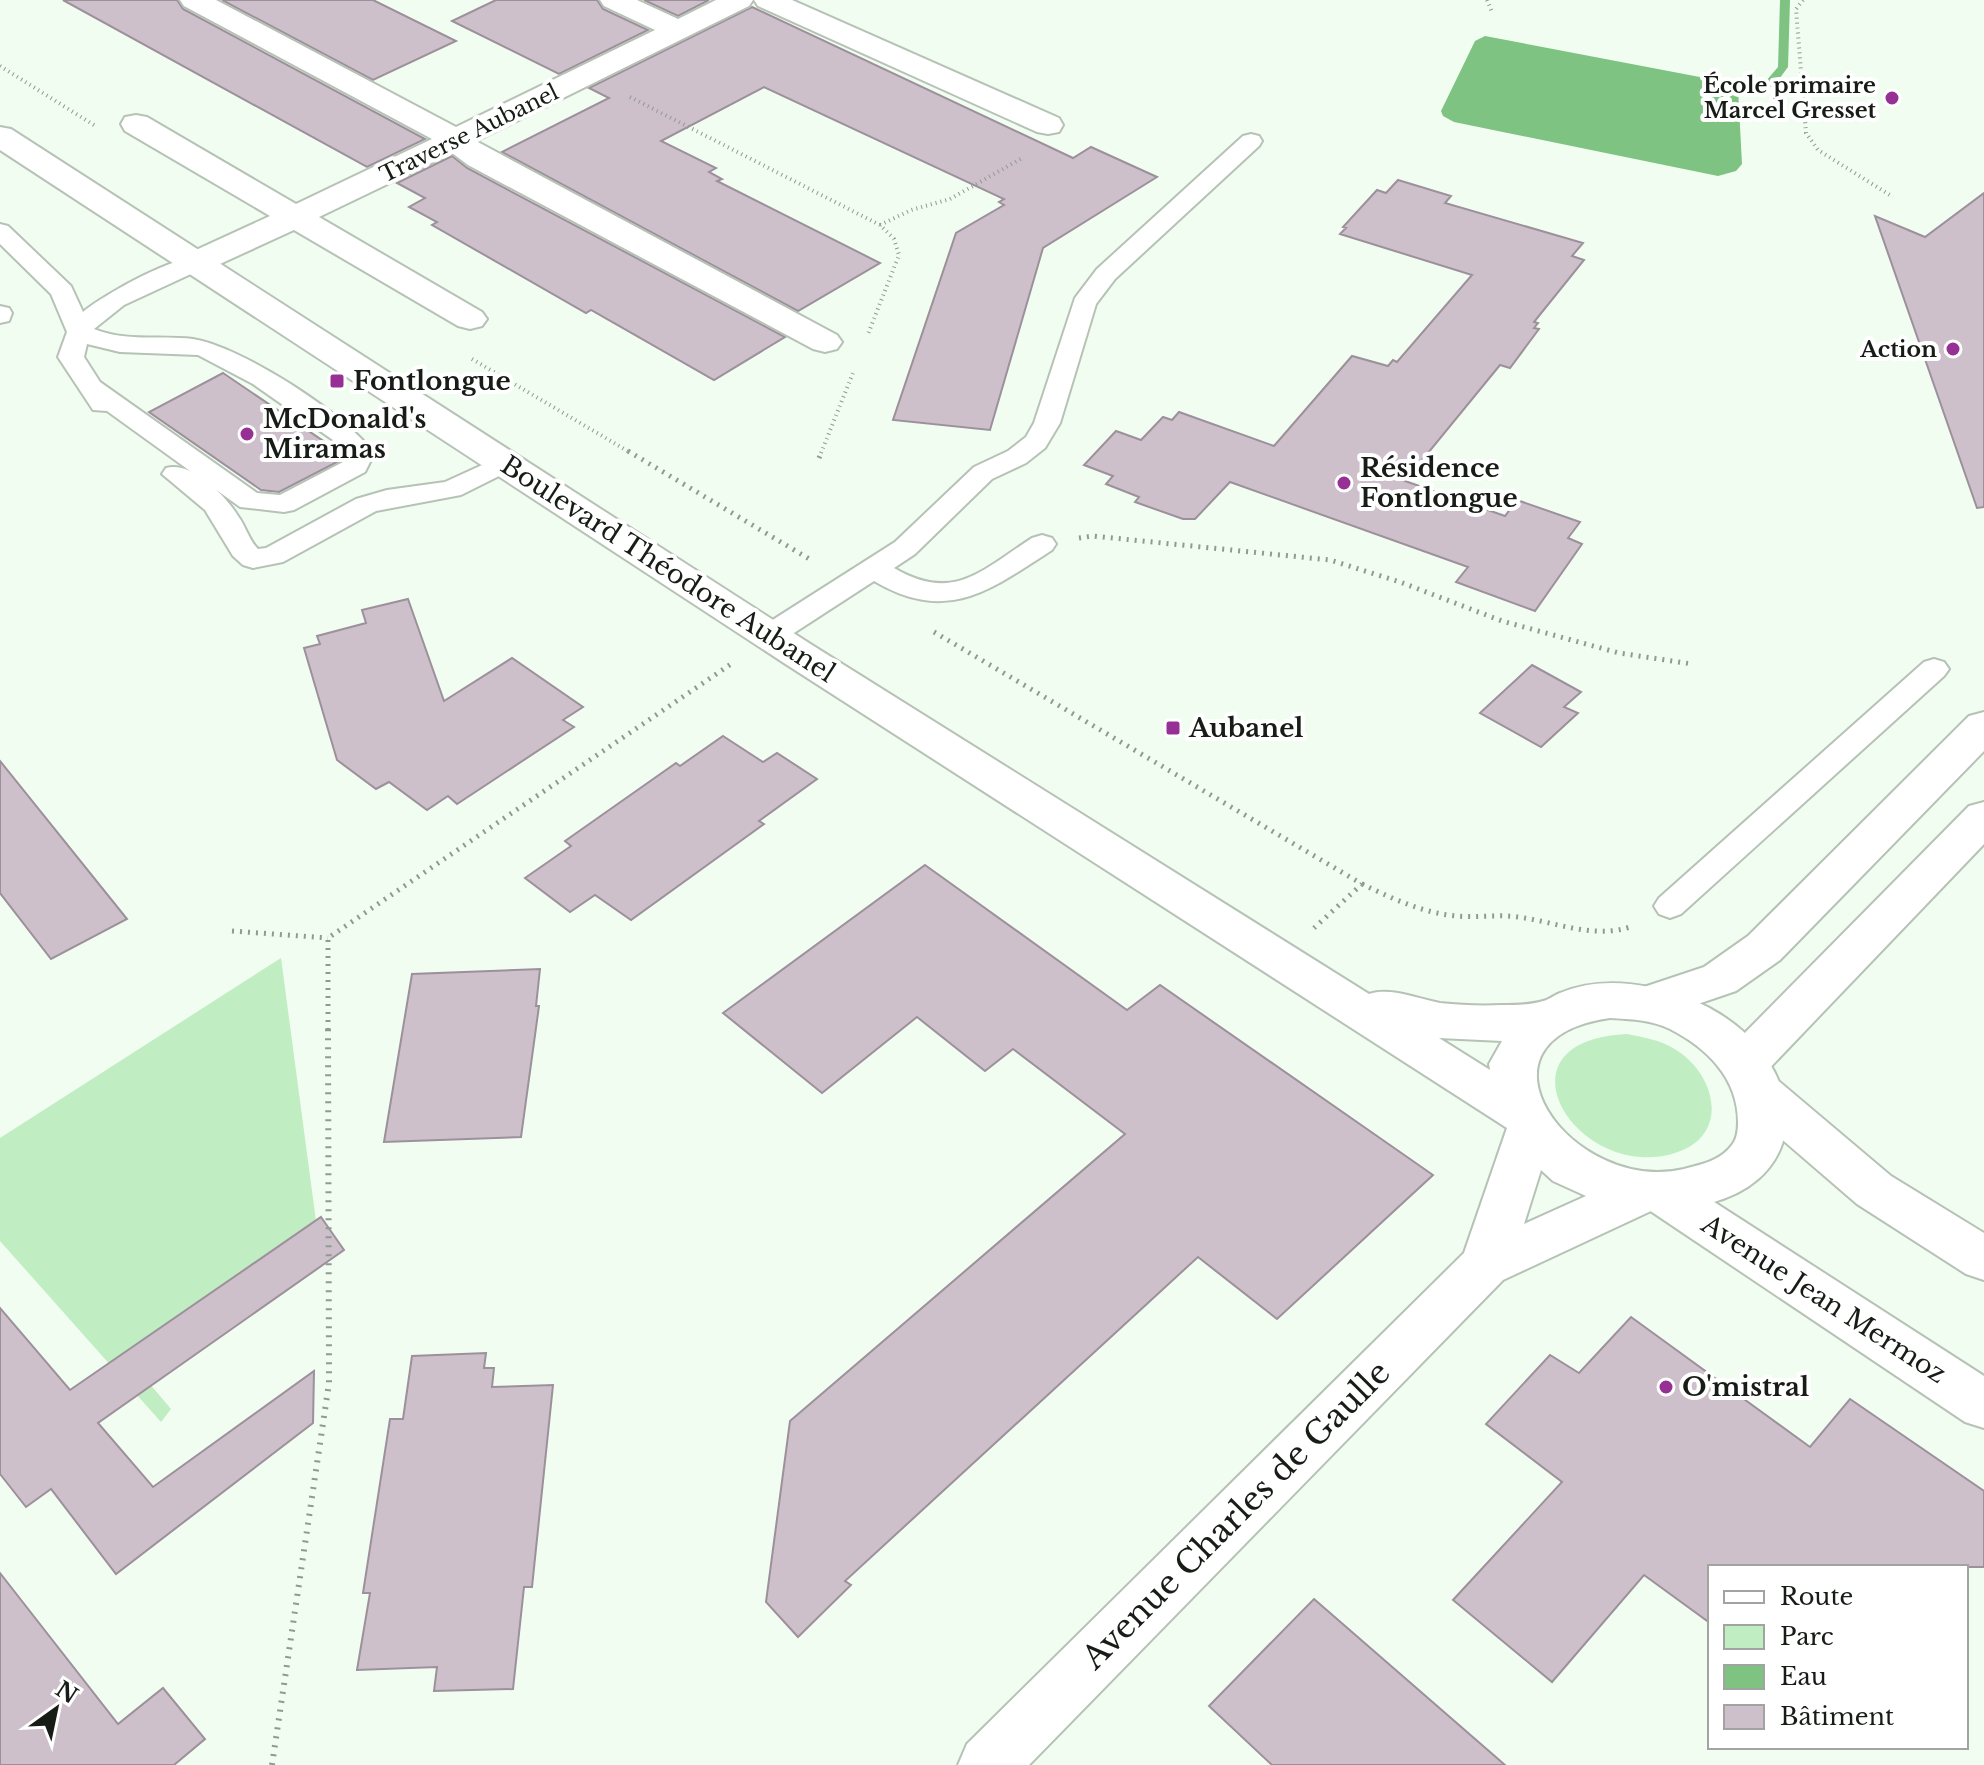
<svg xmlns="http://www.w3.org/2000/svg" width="1984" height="1765" font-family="'Libre Baskerville',serif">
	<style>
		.green { fill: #c0edc1 }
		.water { fill: #7ec382 }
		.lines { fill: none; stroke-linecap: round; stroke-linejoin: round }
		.stream { fill: #7ec382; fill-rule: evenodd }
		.building { fill: #cdc0cb; stroke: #9c909b; stroke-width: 2 }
		.lane-casing { stroke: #b6c2b6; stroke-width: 4 }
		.street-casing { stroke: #b6c2b6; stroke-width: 4 }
		.secondary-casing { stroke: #b6c2b6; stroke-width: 4 }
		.primary-casing { stroke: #b6c2b6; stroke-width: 4 }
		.path-far2 { stroke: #919a91; stroke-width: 4; stroke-dasharray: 1 4; stroke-linecap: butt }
		.path-far1 { stroke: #919a91; stroke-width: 5; stroke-dasharray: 2 6; stroke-linecap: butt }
		.path { stroke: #919a91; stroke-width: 6; stroke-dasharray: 2 7; stroke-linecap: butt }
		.lane { fill: #fff; fill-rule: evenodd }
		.street { fill: #fff; fill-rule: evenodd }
		.secondary { fill: #fff; fill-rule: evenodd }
		.primary { fill: #fff; fill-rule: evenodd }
		.poi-dot { fill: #973094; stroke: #fff; stroke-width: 3 }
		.labels { text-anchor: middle; stroke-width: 8; stroke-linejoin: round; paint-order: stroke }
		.far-poi-label { font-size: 22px; font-weight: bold; fill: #171c17; stroke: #fff; text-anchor: end }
		.far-street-label { font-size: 22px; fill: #171c17; stroke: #fff }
		.poi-label { font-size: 26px; font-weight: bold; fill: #171c17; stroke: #fff; text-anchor: start }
		.street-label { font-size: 26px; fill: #171c17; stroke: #fff }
		.near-street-label { font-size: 32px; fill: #171c17; stroke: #fff }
	</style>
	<rect width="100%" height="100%" fill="#f1fdf1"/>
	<g class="green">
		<polygon points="281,958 316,1221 135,1345 163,1377 149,1383 171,1409 161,1422 0,1241 0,1138"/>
		<path d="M1627 1034C1643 1037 1659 1040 1673 1048 1717 1073 1732 1138 1672 1154 1574 1180 1490 1040 1627 1034Z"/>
	</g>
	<polygon class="water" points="1485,36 1726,82 1738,89 1742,164 1736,171 1718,176 1454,122 1443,116 1441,111 1475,41"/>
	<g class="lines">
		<polygon class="stream" points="1780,0 1790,0 1788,67 1774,86 1734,91 1734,87 1766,81 1778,67"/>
	</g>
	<g class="building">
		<polygon points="63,0 177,0 183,9 425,139 367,167"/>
		<polygon points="222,0 373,0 456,41 373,80"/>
		<polygon points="496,0 597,0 603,9 648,30 559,74 452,21"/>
		<polygon points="644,0 709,0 678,16"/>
		<polygon points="752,7 1073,158 1091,147 1157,177 1043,248 990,430 893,420 956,233 1004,205 999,202 1004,199 764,87 661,141 716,168 709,172 722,179 717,181 880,263 798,311 502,152 609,98 589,88"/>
		<polygon points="452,156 467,168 785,337 714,380 591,310 586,313 432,225 437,222 409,207 425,198 397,183"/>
		<polygon points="1398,180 1451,196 1445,203 1583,243 1572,256 1584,260 1534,322 1538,323 1534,328 1539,329 1510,368 1500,365 1405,481 1505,516 1517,500 1580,522 1568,538 1582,544 1535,611 1456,582 1468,567 1230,482 1195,519 1183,519 1135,502 1139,497 1106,484 1113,476 1084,465 1116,431 1141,440 1163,417 1172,420 1179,412 1274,446 1352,356 1388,366 1393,360 1397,362 1472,275 1340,234 1346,228 1343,227 1377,190 1386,193"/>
		<polygon points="1984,193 1984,507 1977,508 1875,216 1925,237"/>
		<polygon points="223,373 344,455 343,459 279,492 261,490 149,412"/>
		<polygon points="408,599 444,701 512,658 583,707 563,720 574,727 457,804 448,796 427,810 389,782 376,789 337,760 304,648 320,644 317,636 366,623 362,610"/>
		<polygon points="1532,665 1581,692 1564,707 1578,713 1541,747 1480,713"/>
		<polygon points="723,736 763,762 777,753 817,779 759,821 764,824 631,920 595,895 570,912 525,878 571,846 565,841 676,763 680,766"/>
		<polygon points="0,761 127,919 51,959 0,893"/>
		<polygon points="925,865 1127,1010 1160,985 1433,1175 1277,1319 1198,1257 845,1581 851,1585 798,1637 766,1602 790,1421 1125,1134 1013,1049 985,1071 917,1017 822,1093 723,1013"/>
		<polygon points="540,969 536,1006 539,1006 521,1137 384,1142 412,974"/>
		<polygon points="321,1217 344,1250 98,1423 153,1487 314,1371 313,1423 116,1574 51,1489 26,1507 0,1474 0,1308 70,1390"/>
		<polygon points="1631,1317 1810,1447 1850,1399 1984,1491 1984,1567 1710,1567 1710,1623 1644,1575 1552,1682 1453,1600 1562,1482 1486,1424 1550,1355 1579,1373"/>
		<polygon points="486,1353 484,1368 494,1368 492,1387 553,1385 532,1587 524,1587 513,1689 434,1691 437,1667 357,1670 370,1593 363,1593 390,1419 403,1419 412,1356"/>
		<polygon points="0,1573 118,1724 163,1688 205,1739 174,1765 0,1765"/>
		<polygon points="1314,1599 1505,1765 1272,1765 1209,1706"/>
	</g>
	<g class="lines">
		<g class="lane-casing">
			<g id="lane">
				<path d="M1251 134 1259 136 1262 141 1259 146 1115 279 1096 304 1060 423 1045 448 1026 463 992 479 915 554 894 568C954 603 981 571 1032 538L1042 535 1052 538 1056 544 1052 550C989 591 947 624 874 581L780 642 770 645 760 642 756 635 760 628 895 542 974 467 1008 451 1026 437 1034 423 1075 298 1097 269 1243 136Z"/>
				<path d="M0 224 8 226 71 286 83 312C103 295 181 251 206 257L209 262 206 267 124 305 94 329C127 342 159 335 193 339 240 346 348 415 374 454L365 472 294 510 284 512 240 507 107 411 93 410 58 357 67 332 51 294 0 244ZM87 344 120 352 198 355 253 384 343 447 348 454 345 461 280 495 257 493 100 382 84 357Z"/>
				<polygon points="0,306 9,308 12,313 9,321 0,323"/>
				<path d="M504 455 513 457 517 463 513 469 461 495 376 511 283 562 253 568 243 565 233 556 205 510 162 474 166 468C192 461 225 495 238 516 246 527 249 540 258 549L266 548 356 499 387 490 445 482Z"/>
				<polygon points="1934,659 1944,662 1949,669 1944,676 1681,914 1670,918 1659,914 1654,906 1659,898 1924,662"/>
			</g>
		</g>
		<g class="street-casing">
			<g id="street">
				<polygon points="180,0 216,0 456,127 655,30 604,6 600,0 637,0 678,19 716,0 753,0 749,6 476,141 837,335 842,342 837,349 825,352 813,349 468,165 452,153 319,217 482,312 487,319 482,326 470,329 458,326 294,230 209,269 197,272 185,269 180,262 185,255 270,216 125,131 121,124 125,117 136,115 147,117 296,204 432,139 184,6"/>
				<polygon points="754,0 792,0 1059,118 1063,125 1059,132 1048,134 1037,132 758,6"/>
				<polygon points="1758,1072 1775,1078 1891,1176 1984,1233 1984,1280 1966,1274 1857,1204 1741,1104 1734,1091 1741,1078"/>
				<polygon points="1663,1174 1680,1180 1984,1376 1984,1428 1965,1422 1646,1208 1638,1194 1646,1180"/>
			</g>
		</g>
		<g class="secondary-casing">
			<g id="secondary">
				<polygon points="1984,712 1984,751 1780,960 1736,991 1648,1021 1632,1015 1625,1003 1632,991 1704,967 1748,936 1969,716"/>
				<polygon points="1984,802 1984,844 1761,1077 1744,1082 1727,1077 1720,1064 1727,1051 1969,806"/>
			</g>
		</g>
		<g class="primary-casing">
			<path id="primary" d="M0 127 11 129 812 645 1369 994C1391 987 1418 999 1440 1003 1460 1005 1481 1006 1501 1005 1514 1005 1531 1005 1543 1001 1549 1000 1554 995 1560 993 1589 981 1619 981 1649 987 1691 995 1732 1015 1759 1048 1809 1111 1789 1183 1710 1203 1690 1207 1671 1214 1651 1211L1503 1280 1029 1765H958L967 1744 1464 1253 1507 1128 784 663 0 150ZM1610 1018C1630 1019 1652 1020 1670 1029 1707 1048 1738 1078 1738 1122 1738 1130 1737 1139 1732 1145 1720 1161 1702 1164 1684 1169 1573 1195 1458 1040 1610 1018ZM1439 1038 1502 1041 1489 1064 1490 1070ZM1541 1170 1553 1181 1586 1196 1524 1224Z"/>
		</g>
		<g class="path-far2">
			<polyline points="1487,0 1492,12"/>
			<polyline points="1803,0 1796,9 1806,133 1818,150 1893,197"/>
			<polyline points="0,66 97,127"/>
			<polyline points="630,97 880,225 894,239 899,255 868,334"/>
			<polyline points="880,225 911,210 950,199 1024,157"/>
			<polyline points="472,359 631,453"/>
			<polyline points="821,453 853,373"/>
		</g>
		<g class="path-far1">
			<polyline points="628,451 811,560"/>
			<polyline points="819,458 822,451"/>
			<polyline points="1079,538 1093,536 1330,560 1400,582 1502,621 1619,653 1692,664"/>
			<polyline points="934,632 1362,884 1314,928"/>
			<path d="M1362 884C1391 898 1423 913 1456 916 1476 918 1497 914 1518 917 1557 922 1594 940 1633 926"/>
			<polyline points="232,931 328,938"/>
			<polyline points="328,1030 328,938 731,664"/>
		</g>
		<polyline class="path" points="272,1765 329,1383 328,1028"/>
		<use href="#lane" class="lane"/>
		<use href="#street" class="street"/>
		<use href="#secondary" class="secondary"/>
		<use href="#primary" class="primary"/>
	</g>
	<g class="poi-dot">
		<circle cx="1892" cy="98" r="8"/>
		<circle cx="1953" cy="349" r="8"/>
		<rect x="329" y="373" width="16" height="16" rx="4"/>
		<circle cx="247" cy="434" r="8"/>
		<circle cx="1344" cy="483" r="8"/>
		<rect x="1165" y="720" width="16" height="16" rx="4"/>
		<circle cx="1666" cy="1387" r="8"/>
	</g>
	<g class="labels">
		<g class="far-poi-label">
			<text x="1876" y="93">École primaire<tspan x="1876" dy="25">Marcel Gresset</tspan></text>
			<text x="1937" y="357">Action</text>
		</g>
		<g class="far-street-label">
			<text transform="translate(469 133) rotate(-26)" y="8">Traverse Aubanel</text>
		</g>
		<g class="poi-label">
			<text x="353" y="390">Fontlongue</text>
			<text x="263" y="428">McDonald's<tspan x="263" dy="30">Miramas</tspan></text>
			<text x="1360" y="477">Résidence<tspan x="1360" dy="30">Fontlongue</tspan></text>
			<text x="1189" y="737">Aubanel</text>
			<text x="1682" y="1396">O'mistral</text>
		</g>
		<g class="street-label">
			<text transform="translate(668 569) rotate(33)" y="9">Boulevard Théodore Aubanel</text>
			<text transform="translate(1824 1299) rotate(33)" y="9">Avenue Jean Mermoz</text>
		</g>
		<g class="near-street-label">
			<text transform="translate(1236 1515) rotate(-45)" y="11">Avenue Charles de Gaulle</text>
		</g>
	</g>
	<rect x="1708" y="1565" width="260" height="184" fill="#ffffff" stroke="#a2a4a2" stroke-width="2"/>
	<rect x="1724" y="1591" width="40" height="12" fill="#ffffff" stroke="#a2a4a2" stroke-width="2"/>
	<text x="1780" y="1605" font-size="24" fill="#171c17">Route</text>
	<rect x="1724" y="1625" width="40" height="24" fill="#c0edc1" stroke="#a2a4a2" stroke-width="2"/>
	<text x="1780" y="1645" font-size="24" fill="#171c17">Parc</text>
	<rect x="1724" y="1665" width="40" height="24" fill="#7ec382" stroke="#a2a4a2" stroke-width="2"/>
	<text x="1780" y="1685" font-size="24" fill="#171c17">Eau</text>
	<rect x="1724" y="1705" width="40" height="24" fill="#cdc0cb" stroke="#a2a4a2" stroke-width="2"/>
	<text x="1780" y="1725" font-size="24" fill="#171c17">Bâtiment</text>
	<g transform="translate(56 1709) rotate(33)" stroke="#ffffff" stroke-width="6" paint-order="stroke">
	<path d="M0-6L14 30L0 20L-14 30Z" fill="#171c17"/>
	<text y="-12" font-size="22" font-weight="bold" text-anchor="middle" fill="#171c17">N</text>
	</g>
</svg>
